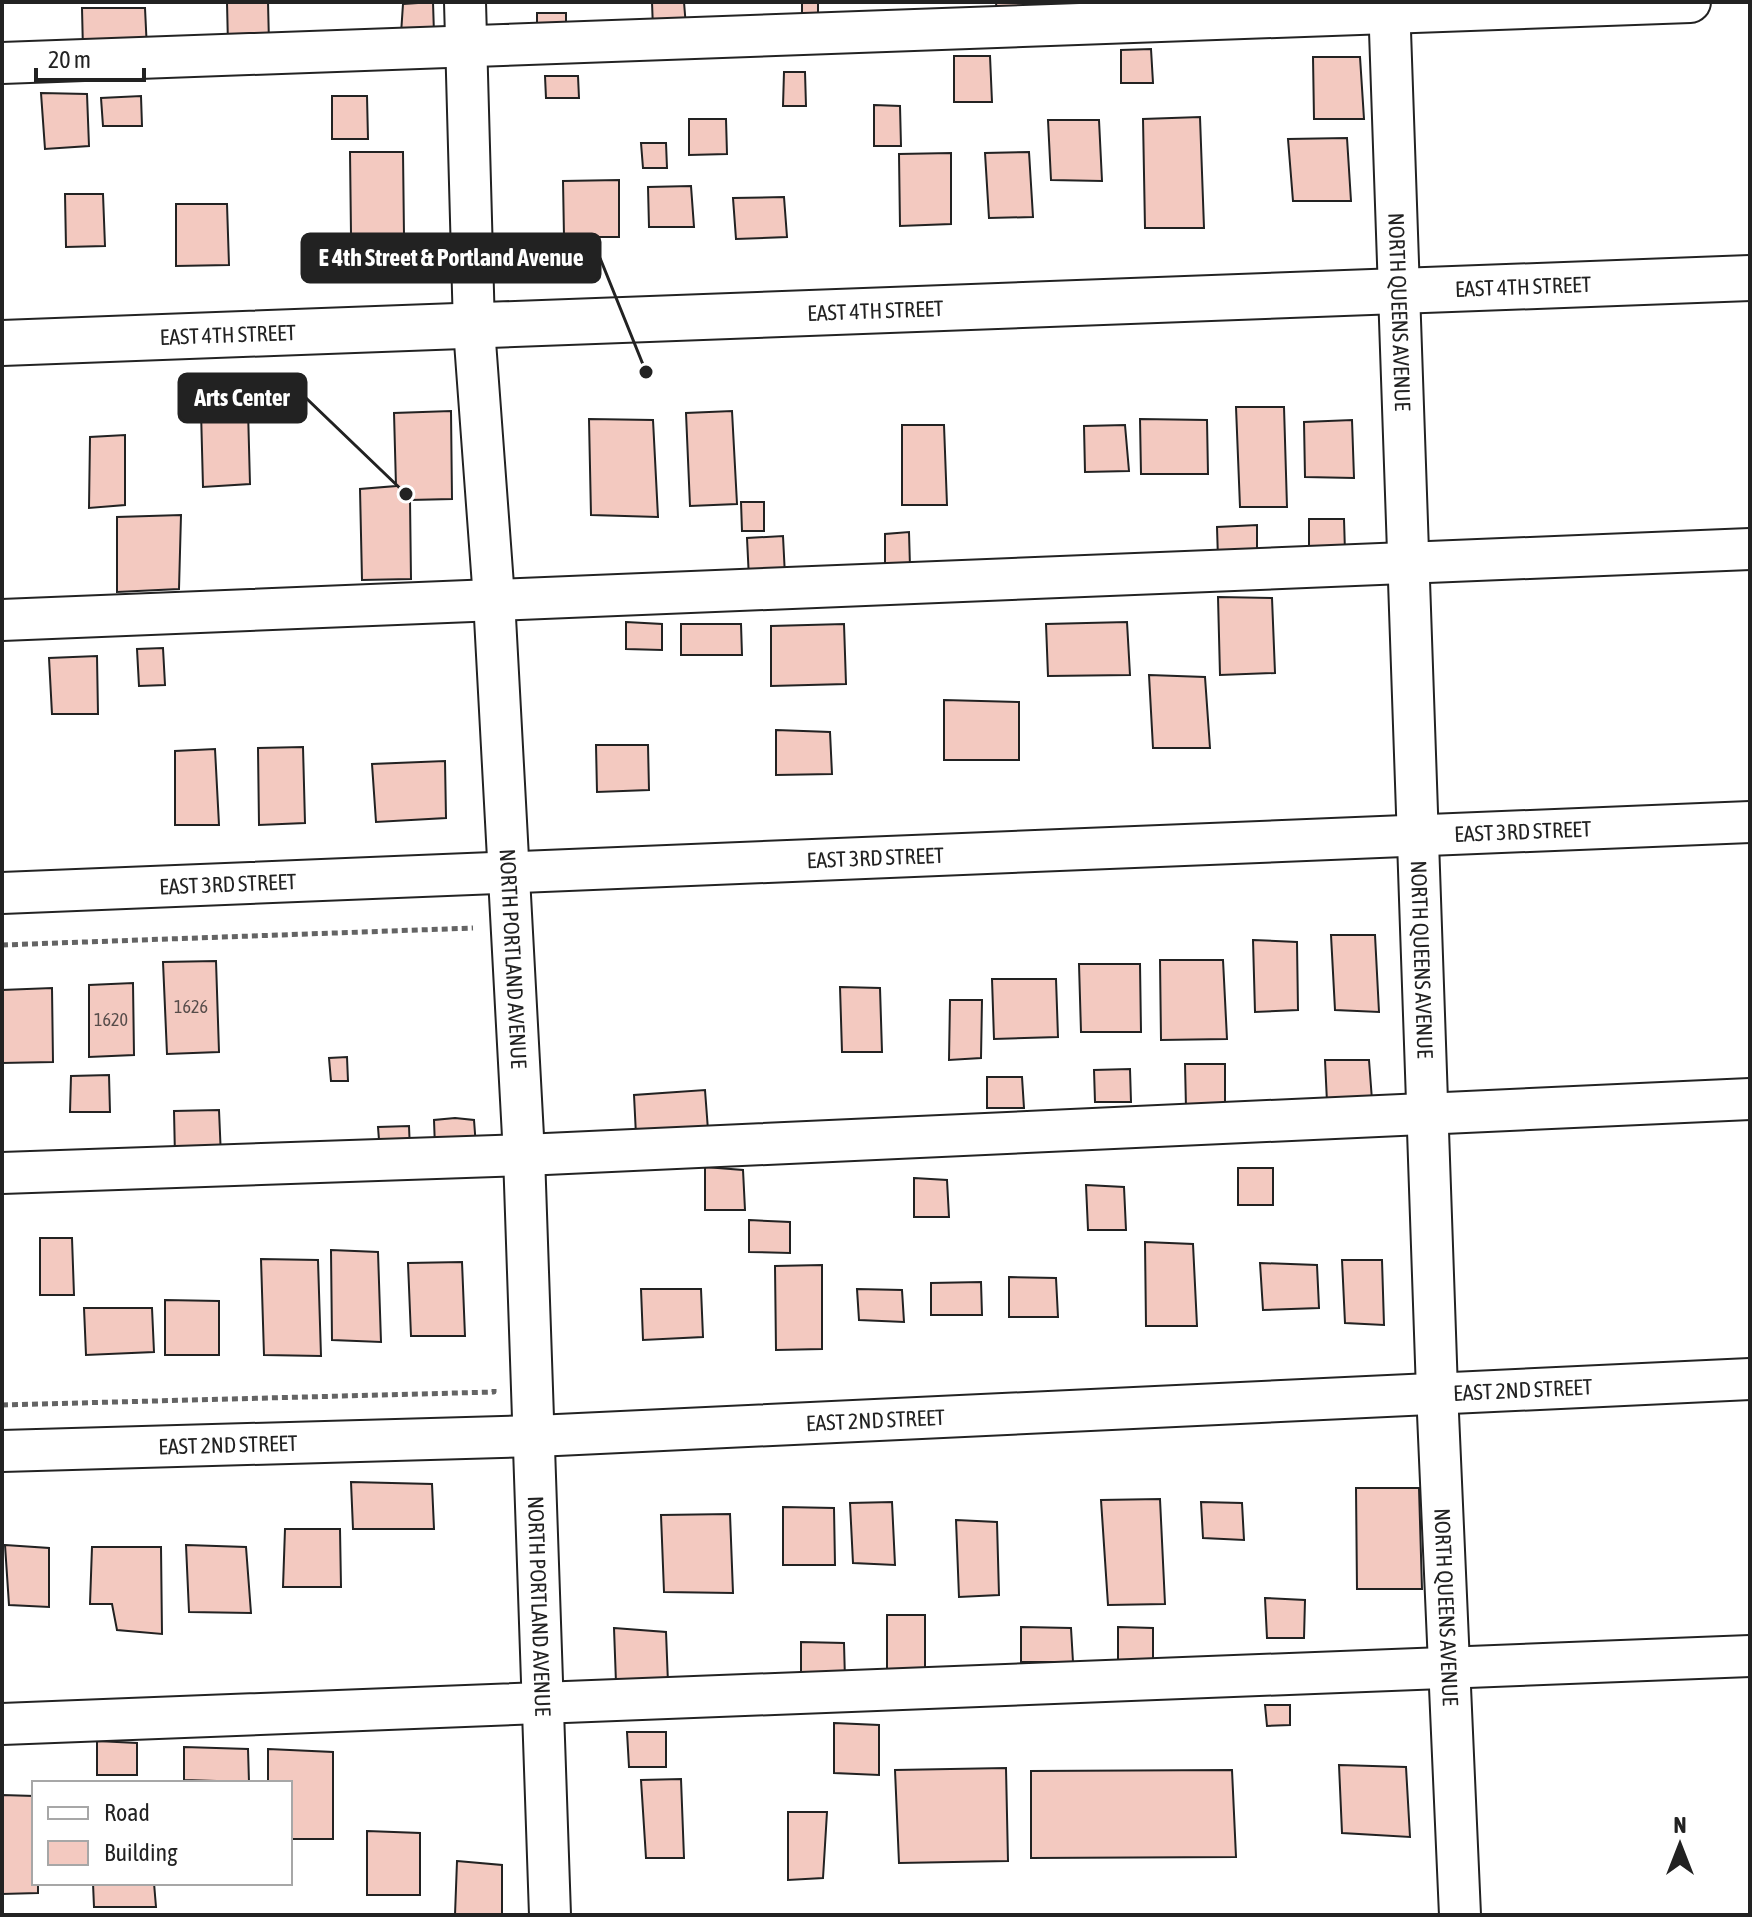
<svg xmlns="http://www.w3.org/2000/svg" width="1752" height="1917" font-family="'Asap Condensed',sans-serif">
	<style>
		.building { fill: #f3c9c0; stroke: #222; stroke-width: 2 }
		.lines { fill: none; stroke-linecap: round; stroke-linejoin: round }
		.minor-casing { stroke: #222; stroke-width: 44 }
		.major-casing { stroke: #222; stroke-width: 48 }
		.path { stroke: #646464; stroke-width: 5; stroke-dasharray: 6 4; stroke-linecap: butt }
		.minor { stroke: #fff; stroke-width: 40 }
		.major { stroke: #fff; stroke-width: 44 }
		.labels { text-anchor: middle; stroke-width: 6; stroke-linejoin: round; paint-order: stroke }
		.number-label { font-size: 18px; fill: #564c4a }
		.street-label { font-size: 22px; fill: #222; stroke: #fff }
		.leader { fill: none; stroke: #222; stroke-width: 3 }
		.callout-dot { fill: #222; stroke: #fff; stroke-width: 3 }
		.callout { fill: #222; stroke: #222; stroke-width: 3 }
		.callout-label { font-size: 24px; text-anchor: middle; font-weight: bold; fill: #fff }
	</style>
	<rect width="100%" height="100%" fill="#fff"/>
	<g class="building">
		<polygon points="227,2 268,2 269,43 228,45"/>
		<polygon points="433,2 434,34 401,34 403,4"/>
		<polygon points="652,2 684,2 686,27 653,29"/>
		<rect x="802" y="2" width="16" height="14"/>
		<polygon points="996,2 1030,2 1031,16 997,16"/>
		<polygon points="82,8 145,8 147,50 83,51"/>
		<rect x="537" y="13" width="29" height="19"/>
		<polygon points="1151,49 1153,83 1121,83 1121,50"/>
		<polygon points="954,56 990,56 992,102 954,102"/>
		<polygon points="1313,57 1360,57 1364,119 1314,119"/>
		<polygon points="784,72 805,72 806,106 783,106"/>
		<polygon points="545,76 578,76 579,98 546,98"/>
		<polygon points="41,93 87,94 89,146 45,149"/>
		<polygon points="141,96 142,126 103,126 101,98"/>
		<polygon points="332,96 367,96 368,139 332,139"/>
		<polygon points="874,105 900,106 901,146 874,146"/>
		<polygon points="1200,117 1204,228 1145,228 1143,119"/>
		<polygon points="689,119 726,119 727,154 689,155"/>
		<polygon points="1048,120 1099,120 1102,181 1051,180"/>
		<polygon points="1347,138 1351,201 1293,201 1288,139"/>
		<polygon points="641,143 666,143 667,168 643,168"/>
		<polygon points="350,152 403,152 404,236 351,234"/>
		<polygon points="1029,152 1033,217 989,218 985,153"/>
		<polygon points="951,153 951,224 900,226 899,154"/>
		<polygon points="619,180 619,237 564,237 563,181"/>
		<polygon points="691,186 694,227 649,227 648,187"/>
		<polygon points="65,194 103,194 105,246 66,247"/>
		<polygon points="784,197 787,237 736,239 733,198"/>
		<polygon points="176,204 227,204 229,265 176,266"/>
		<polygon points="1236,407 1284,407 1287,507 1240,507"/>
		<polygon points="248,410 250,484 203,487 201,411"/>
		<polygon points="451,411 452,499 410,500 411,579 362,580 360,489 396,486 394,413"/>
		<polygon points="732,411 737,504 690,506 686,413"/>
		<polygon points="589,419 653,420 658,517 591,515"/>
		<polygon points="1140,419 1207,420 1208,474 1141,474"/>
		<polygon points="1352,420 1354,478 1305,477 1304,422"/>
		<polygon points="902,425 944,425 947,505 902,505"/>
		<polygon points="1125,425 1129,471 1085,472 1084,426"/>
		<polygon points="125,435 125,505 89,508 90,437"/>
		<polygon points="741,502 764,502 764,531 742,531"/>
		<polygon points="181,515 179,589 117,592 117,517"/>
		<polygon points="1309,519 1344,519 1345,552 1309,552"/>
		<polygon points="1257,525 1257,557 1218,559 1217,527"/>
		<polygon points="909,532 910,567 885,568 885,534"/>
		<polygon points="783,536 785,576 749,579 747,538"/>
		<polygon points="1218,597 1272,598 1275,673 1220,675"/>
		<polygon points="626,622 662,624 662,650 626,649"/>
		<polygon points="1127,622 1130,675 1048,676 1046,624"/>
		<polygon points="681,624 741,624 742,655 681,655"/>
		<polygon points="844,624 846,684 771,686 771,626"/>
		<polygon points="163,648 165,685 139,686 137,649"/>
		<polygon points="97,656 98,714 52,714 49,658"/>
		<polygon points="1149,675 1205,677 1210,748 1153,748"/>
		<polygon points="944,700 1019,702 1019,760 944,760"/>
		<polygon points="776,730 830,732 832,774 776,775"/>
		<polygon points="596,745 648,745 649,790 597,792"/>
		<polygon points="303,747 305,823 259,825 258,748"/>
		<polygon points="215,749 219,825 175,825 175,751"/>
		<polygon points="445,761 446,818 376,822 372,764"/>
		<polygon points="1331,935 1375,935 1379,1012 1335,1010"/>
		<polygon points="1253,940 1297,942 1298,1010 1255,1012"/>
		<polygon points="1160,960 1223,960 1227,1039 1161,1040"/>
		<polygon points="216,961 219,1052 167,1054 163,962"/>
		<polygon points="1079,964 1140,964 1141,1032 1081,1032"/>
		<polygon points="992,979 1056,979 1058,1037 994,1039"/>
		<polygon points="133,983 134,1055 89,1057 89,985"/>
		<polygon points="840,987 880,988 882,1052 842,1052"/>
		<polygon points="52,988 53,1062 2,1063 2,990"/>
		<polygon points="950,1000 982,1000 981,1058 949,1060"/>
		<polygon points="347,1057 348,1081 331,1081 329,1058"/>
		<polygon points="1325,1060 1369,1060 1372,1100 1327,1102"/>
		<polygon points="1185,1064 1225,1064 1225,1108 1186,1108"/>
		<polygon points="1130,1069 1131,1102 1095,1102 1094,1070"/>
		<polygon points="109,1075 110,1112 70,1112 71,1076"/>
		<polygon points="987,1077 1022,1077 1024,1108 987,1108"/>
		<polygon points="705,1090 708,1130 636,1135 634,1095"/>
		<polygon points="219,1110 221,1157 175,1157 174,1111"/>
		<polygon points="455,1118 474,1120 476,1147 435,1148 434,1120"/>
		<polygon points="409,1126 410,1151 380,1153 378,1127"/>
		<polygon points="705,1167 743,1170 745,1210 705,1210"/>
		<rect x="1238" y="1168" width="35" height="37"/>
		<polygon points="914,1178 947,1180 949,1217 914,1217"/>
		<polygon points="1086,1185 1124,1187 1126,1230 1088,1230"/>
		<polygon points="749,1220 790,1222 790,1253 749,1252"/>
		<polygon points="40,1238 72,1238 74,1295 40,1295"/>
		<polygon points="1145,1242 1193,1244 1197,1326 1146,1326"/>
		<polygon points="331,1250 378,1252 381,1342 332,1340"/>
		<polygon points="261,1259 318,1260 321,1356 264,1355"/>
		<polygon points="1342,1260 1382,1260 1384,1325 1345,1323"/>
		<polygon points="462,1262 465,1336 411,1336 408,1263"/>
		<polygon points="1260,1263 1317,1265 1319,1308 1263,1310"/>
		<polygon points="822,1265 822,1349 776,1350 775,1266"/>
		<polygon points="1009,1277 1056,1278 1058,1317 1009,1317"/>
		<polygon points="981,1282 982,1315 931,1315 931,1283"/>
		<polygon points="641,1289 701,1289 703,1337 643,1340"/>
		<polygon points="857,1289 902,1290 904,1322 859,1320"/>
		<polygon points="165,1300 219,1301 219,1355 165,1355"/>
		<polygon points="84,1308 152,1308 154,1352 86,1355"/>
		<polygon points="351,1482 432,1484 434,1529 353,1529"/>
		<polygon points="1356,1488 1419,1488 1422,1589 1357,1589"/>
		<polygon points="1160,1499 1165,1604 1108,1605 1101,1500"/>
		<polygon points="892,1502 895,1565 853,1563 850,1503"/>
		<polygon points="1201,1502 1242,1503 1244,1540 1203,1538"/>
		<polygon points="783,1507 834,1508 835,1565 783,1565"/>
		<polygon points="730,1514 733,1593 664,1592 661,1515"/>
		<polygon points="956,1520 997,1522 999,1595 959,1597"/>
		<polygon points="285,1529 340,1529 341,1587 283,1587"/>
		<polygon points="5,1545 49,1548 49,1607 9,1605"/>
		<polygon points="186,1545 246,1547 251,1613 189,1612"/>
		<polygon points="92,1547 161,1547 162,1634 117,1630 112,1604 90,1604"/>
		<polygon points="1265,1598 1305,1600 1304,1638 1267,1638"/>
		<rect x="887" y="1615" width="38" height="55"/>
		<polygon points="1021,1627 1071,1628 1073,1662 1021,1662"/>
		<polygon points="1118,1627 1153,1628 1153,1662 1118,1663"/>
		<polygon points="614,1628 666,1632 668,1683 616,1683"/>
		<polygon points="801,1642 844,1643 845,1680 801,1681"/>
		<polygon points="1265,1705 1290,1705 1290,1725 1267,1726"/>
		<polygon points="834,1723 879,1725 879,1775 834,1773"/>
		<polygon points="627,1732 666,1732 666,1767 629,1767"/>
		<polygon points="97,1741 137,1743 137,1775 97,1775"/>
		<polygon points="184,1747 248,1749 249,1782 184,1780"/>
		<polygon points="268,1749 333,1752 333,1839 290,1839 290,1783 268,1783"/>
		<polygon points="1339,1765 1406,1767 1410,1837 1342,1833"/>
		<polygon points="1006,1768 1008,1861 899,1863 895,1770"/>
		<polygon points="1232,1770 1236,1857 1031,1858 1031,1771"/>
		<polygon points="681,1779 684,1858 646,1858 641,1780"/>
		<polygon points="2,1795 34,1796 34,1883 38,1883 38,1893 2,1894"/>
		<polygon points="788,1812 827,1812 823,1878 788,1880"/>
		<polygon points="367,1831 420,1833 420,1895 367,1895"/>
		<polygon points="457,1861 502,1865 502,1915 455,1915"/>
		<polygon points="93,1883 154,1883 156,1907 94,1907"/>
	</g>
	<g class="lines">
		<g class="minor-casing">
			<g id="minor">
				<path id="s1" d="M465 2 474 328 494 599 524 1155 550 1915"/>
				<path id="s2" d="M1389 2 1437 1391 1460 1915"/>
				<polyline points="2,63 1690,2"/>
				<polyline points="2,620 1750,549"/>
				<path id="s3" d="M2 893 1750 822"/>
				<polyline points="2,1173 524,1155 1750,1099"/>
				<path id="s4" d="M2 1451 536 1436 1750 1379"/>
				<polyline points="2,1724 1750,1656"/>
			</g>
		</g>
		<g class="major-casing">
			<g id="major">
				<path id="s5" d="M2 343 1750 278"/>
			</g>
		</g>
		<g class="path">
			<polyline points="2,945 473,928"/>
			<polyline points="2,1405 494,1392 494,1389"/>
		</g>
		<use href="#minor" class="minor"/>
		<use href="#major" class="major"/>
	</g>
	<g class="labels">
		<g class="number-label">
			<text x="191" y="1013">1626</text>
			<text x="111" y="1026">1620</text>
		</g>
		<g class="street-label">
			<text dy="8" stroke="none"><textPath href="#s5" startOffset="1522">EAST 4TH STREET</textPath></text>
			<text dy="8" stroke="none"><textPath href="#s5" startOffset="874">EAST 4TH STREET</textPath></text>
			<text dy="8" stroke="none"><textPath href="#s2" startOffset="310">NORTH QUEENS AVENUE</textPath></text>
			<text dy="8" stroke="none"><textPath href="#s5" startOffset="226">EAST 4TH STREET</textPath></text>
			<text dy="8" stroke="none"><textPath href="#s3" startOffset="1522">EAST 3RD STREET</textPath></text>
			<text dy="8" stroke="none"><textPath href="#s3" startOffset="874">EAST 3RD STREET</textPath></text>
			<text dy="8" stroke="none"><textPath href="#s3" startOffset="226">EAST 3RD STREET</textPath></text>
			<text dy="8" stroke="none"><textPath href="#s1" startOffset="958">NORTH PORTLAND AVENUE</textPath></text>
			<text dy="8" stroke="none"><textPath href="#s2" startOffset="958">NORTH QUEENS AVENUE</textPath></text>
			<text dy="8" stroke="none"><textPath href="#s4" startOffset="1522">EAST 2ND STREET</textPath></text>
			<text dy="8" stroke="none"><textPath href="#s4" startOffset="874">EAST 2ND STREET</textPath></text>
			<text dy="8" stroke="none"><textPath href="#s4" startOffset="226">EAST 2ND STREET</textPath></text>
			<text dy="8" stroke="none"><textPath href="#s1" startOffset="1606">NORTH PORTLAND AVENUE</textPath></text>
			<text dy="8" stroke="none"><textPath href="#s2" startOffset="1606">NORTH QUEENS AVENUE</textPath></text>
		</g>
	</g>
	<path class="leader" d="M646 372L600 258M406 494L306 398"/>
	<g class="callout-dot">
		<circle cx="646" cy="372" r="8"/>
		<circle cx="406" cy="494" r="8"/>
	</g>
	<g class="callout">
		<rect x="302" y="234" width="298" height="48" rx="8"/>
		<rect x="179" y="374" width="127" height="48" rx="8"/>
	</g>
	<g class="callout-label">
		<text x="451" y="266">E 4th Street &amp; Portland Avenue</text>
		<text x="242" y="406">Arts Center</text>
	</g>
	<rect width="1752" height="1917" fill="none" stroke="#222222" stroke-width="8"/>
	<rect x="32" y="1781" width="260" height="104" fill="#ffffff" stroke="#a7a7a7" stroke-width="2"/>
	<rect x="48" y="1807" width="40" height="12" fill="#ffffff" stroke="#a7a7a7" stroke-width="2"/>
	<text x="104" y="1821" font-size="24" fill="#222222">Road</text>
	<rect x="48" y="1841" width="40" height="24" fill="#f3c9c0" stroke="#a7a7a7" stroke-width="2"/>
	<text x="104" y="1861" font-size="24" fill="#222222">Building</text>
	<g transform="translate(1680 1845)" stroke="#ffffff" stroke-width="6" paint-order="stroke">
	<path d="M0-6L14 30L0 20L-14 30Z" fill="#222222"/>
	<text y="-12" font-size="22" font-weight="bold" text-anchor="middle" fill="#222222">N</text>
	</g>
	<path d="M36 68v12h108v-12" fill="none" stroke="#222222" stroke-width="4"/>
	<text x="48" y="68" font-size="24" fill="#222222" stroke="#ffffff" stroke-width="6" paint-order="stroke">20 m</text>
</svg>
